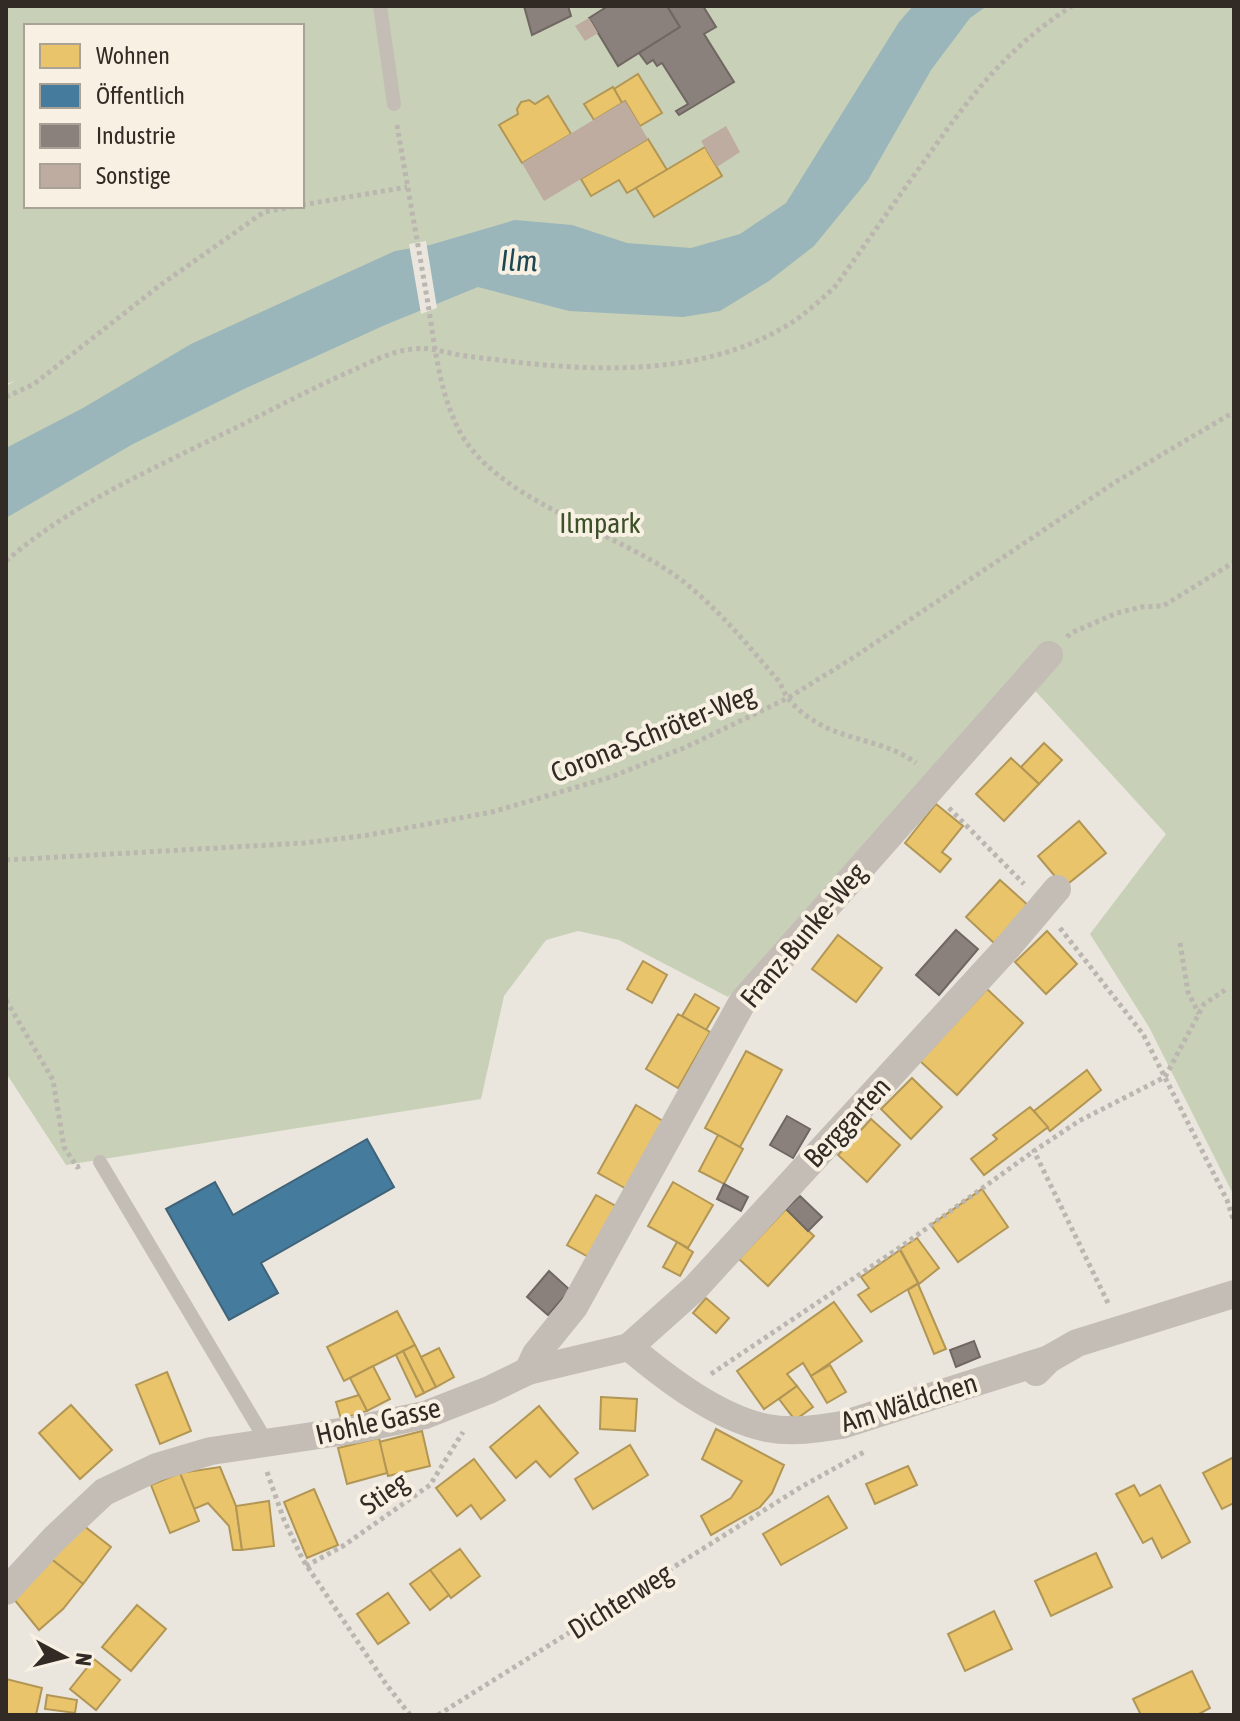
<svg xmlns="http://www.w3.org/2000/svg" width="1240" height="1721" font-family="'Asap Condensed',sans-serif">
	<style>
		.green { fill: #c8d0b7; fill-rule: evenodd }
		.water { fill: #9ab6ba }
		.pier { fill: #eae6dd }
		.homes { fill: #e9c46a; stroke: #b29655; stroke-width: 2 }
		.public { fill: #457b9d; stroke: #3f6379; stroke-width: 2 }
		.industry { fill: #8a817c; stroke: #706762; stroke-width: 2 }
		.building { fill: #bdac9f }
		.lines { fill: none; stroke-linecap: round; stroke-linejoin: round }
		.path { stroke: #bbb6af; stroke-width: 5; stroke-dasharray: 4 4; stroke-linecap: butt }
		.lane { stroke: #c3bdb6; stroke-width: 14 }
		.street { stroke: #c3bdb6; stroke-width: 28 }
		.labels { text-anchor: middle; stroke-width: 8; stroke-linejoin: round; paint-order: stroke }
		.park-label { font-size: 28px; fill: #3d502a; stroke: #f8f1e3 }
		.street-label { font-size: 28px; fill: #322b25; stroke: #f8f1e3 }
		.water-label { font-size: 30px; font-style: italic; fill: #1d4752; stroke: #f8f1e3 }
	</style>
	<rect width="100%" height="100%" fill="#eae6dd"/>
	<path class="green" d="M6 6H1234V1196L1149 1027 1090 934 1166 834 1017 671 728 997 619 940 578 931 546 940 504 996 481 1099 66 1165 6 1073V386L15 381 6 384ZM26 26H302V206H26Z"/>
	<polygon class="water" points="913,6 987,6 970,18 931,70 868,180 814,246 769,281 720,311 683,317 569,311 478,287 385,325 244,389 133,444 6,518 6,448 83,408 191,344 395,251 430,245 515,220 572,225 627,243 691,248 740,234 786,203 899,22"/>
	<polygon class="pier" points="426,241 437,308 421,314 409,244"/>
	<g class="homes">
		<polygon points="638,74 662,113 640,126 625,101 622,103 614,89"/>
		<polygon points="613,87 622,103 594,120 584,104"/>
		<polygon points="548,96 571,134 522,163 499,125 518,114 517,109 521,102 529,100 535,104"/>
		<polygon points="648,139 667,170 627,193 619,180 591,196 581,179"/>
		<polygon points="705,147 722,176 654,217 636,188"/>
		<polygon points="1044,743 1062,760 1039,784 1021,767"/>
		<polygon points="1011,758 1039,784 1004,821 976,794"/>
		<polygon points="936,804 963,826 942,852 951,859 940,872 905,843"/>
		<polygon points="1079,821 1106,853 1064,887 1038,856"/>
		<polygon points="1000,880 1029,906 994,943 966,917"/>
		<polygon points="1047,931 1077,964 1046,994 1015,962"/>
		<polygon points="838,935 882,968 856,1002 812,969"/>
		<polygon points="643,961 667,975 652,1003 627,989"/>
		<polygon points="987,989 1023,1023 957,1095 920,1061"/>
		<polygon points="695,994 719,1008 706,1030 682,1016"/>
		<polygon points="678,1014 710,1032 678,1088 646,1069"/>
		<polygon points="746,1051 782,1070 740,1147 705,1128"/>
		<polygon points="1087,1070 1101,1090 1050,1131 1034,1111"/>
		<polygon points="912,1078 942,1107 911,1139 881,1109"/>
		<polygon points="636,1105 668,1124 630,1191 598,1173"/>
		<polygon points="1030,1107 1048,1127 984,1175 971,1159 997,1139 993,1135"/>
		<polygon points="871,1119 900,1145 867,1182 838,1155"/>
		<polygon points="718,1135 743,1149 724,1184 699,1171"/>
		<polygon points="673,1182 713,1205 688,1248 648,1226"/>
		<polygon points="982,1189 1008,1227 958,1262 931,1225"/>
		<polygon points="596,1195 621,1209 592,1259 567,1245"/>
		<polygon points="786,1209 814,1236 768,1286 739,1259"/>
		<polygon points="917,1238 939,1268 919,1284 900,1249"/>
		<polygon points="677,1242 693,1252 680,1276 663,1267"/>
		<polygon points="900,1250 918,1283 871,1312 858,1295 869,1288 861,1277"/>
		<polygon points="918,1284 946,1349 934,1354 908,1290"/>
		<polygon points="706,1298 729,1318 716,1333 693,1313"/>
		<polygon points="834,1302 862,1341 811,1376 803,1363 787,1374 797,1386 764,1409 737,1371"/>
		<polygon points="397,1311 415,1345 344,1381 327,1347"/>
		<polygon points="415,1345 436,1387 424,1393 403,1351"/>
		<polygon points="439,1348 454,1377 436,1387 421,1357"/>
		<polygon points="403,1351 424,1393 416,1397 396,1355"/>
		<polygon points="830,1365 846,1392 827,1403 811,1376"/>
		<polygon points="373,1366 390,1399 367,1411 350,1378"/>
		<polygon points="167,1372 191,1431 160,1444 136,1385"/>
		<polygon points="797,1386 813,1407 795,1420 779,1399"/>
		<polygon points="359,1395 367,1411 341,1419 336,1402"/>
		<polygon points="601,1397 637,1399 635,1431 600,1429"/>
		<polygon points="71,1405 112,1450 80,1479 39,1433"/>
		<polygon points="539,1406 578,1453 550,1477 536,1461 516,1478 490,1447"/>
		<polygon points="716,1429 784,1465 772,1493 760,1507 711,1535 701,1516 731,1498 742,1481 702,1459"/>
		<polygon points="422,1431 430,1466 388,1476 379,1442"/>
		<polygon points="379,1438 387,1473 347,1484 338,1448"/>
		<polygon points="630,1445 648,1475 593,1509 575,1479"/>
		<polygon points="1234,1457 1234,1503 1222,1509 1203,1473"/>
		<polygon points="474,1459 505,1500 481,1519 471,1505 457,1516 436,1488"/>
		<polygon points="908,1466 917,1485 875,1504 866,1484"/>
		<polygon points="220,1467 236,1506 242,1550 233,1550 229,1526 208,1503 194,1509 180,1473"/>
		<polygon points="180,1473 199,1521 170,1533 151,1485"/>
		<polygon points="1134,1485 1140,1496 1160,1485 1190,1542 1162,1558 1152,1538 1143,1543 1116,1494"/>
		<polygon points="314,1489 338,1545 307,1558 284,1502"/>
		<polygon points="828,1496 847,1528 781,1565 763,1534"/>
		<polygon points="269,1501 274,1546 242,1550 236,1506"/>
		<polygon points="79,1522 111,1547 83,1584 50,1558"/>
		<polygon points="460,1549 480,1576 451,1598 430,1570"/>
		<polygon points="1096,1553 1112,1587 1051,1616 1035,1581"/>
		<polygon points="50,1558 83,1584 63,1609 39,1630 13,1598"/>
		<polygon points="430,1570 449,1595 430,1610 410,1584"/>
		<polygon points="388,1593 409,1623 378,1644 357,1614"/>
		<polygon points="137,1605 166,1629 131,1671 102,1647"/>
		<polygon points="994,1611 1012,1649 965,1671 948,1634"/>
		<polygon points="94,1659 120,1680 96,1710 70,1689"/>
		<polygon points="1192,1671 1210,1708 1197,1715 1141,1715 1133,1699"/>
		<polygon points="6,1679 42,1688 36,1715 6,1715"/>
		<polygon points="47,1695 77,1700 75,1713 45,1709"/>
	</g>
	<polygon class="public" points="367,1139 394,1187 261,1263 278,1293 229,1320 166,1209 215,1182 233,1215"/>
	<g class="industry">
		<polygon points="524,6 568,6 571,16 532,35"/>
		<polygon points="608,6 667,6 680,27 618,66 589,18"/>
		<polygon points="667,6 703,6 716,27 704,34 734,82 679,115 676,111 688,104 662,63 657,66 653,60 647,64 639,53 680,27"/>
		<polygon points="956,930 978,949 939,995 916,975"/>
		<polygon points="787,1116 810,1129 793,1158 770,1145"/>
		<polygon points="724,1184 748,1197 741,1211 717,1199"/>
		<polygon points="800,1196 822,1217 808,1231 786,1209"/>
		<polygon points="549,1271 570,1290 548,1315 527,1297"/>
		<polygon points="974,1341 980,1357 956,1367 950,1350"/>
	</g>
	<g class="building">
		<polygon points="589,18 598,33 585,41 575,26"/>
		<polygon points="625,101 648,139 544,201 522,163"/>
		<polygon points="726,126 740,152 717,167 701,141"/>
	</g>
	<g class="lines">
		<g class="path">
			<path d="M397 125C407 184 418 244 428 304 435 346 439 393 460 432 500 504 619 531 684 582 719 610 747 644 776 678 782 684 783 692 788 698 794 707 807 717 816 722 847 741 887 741 916 763"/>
			<polyline points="302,205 407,187"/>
			<polyline points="6,397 34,384 159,286 264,212 297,206"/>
			<path d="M6 561C77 499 169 462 253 419 285 403 317 386 351 371 371 362 391 351 413 349 429 347 439 351 455 354 474 358 495 359 515 362 603 372 702 374 781 329 801 318 817 303 834 288 863 248 891 207 920 167 967 101 1002 51 1072 6"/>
			<polyline points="1067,637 1071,633 1117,613 1141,607 1163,606 1234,562"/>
			<polyline points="949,808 1024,884"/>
			<polyline points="6,860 304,843 369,835 492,812 611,777 686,747 788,698 851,659 1117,481 1234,412"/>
			<polyline points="1060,928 1143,1034 1227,1200 1234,1222"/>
			<polyline points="1180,943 1188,992 1199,1014"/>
			<polyline points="6,1000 53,1080 64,1147 77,1167 80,1166"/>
			<polyline points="1108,1303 1034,1151 1079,1121 1165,1077 1204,1004 1225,990"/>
			<polyline points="711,1374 902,1246 1034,1151"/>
			<polyline points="267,1472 284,1520 303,1560 386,1684 410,1715"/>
			<polyline points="306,1566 343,1546 430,1485 463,1432"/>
			<polyline points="438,1715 801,1487 864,1452"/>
		</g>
		<g class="lane">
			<polyline points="380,6 394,104"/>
			<polyline points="100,1162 268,1444"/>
		</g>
		<g class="street">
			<polyline points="629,1347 695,1288 1007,948 1057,889"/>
			<polyline points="528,1371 536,1354 574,1307 743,1001 1049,655"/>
			<polyline points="1036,1372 1049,1359 1077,1343 1234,1294"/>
			<path d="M6 1591 55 1538 104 1492 157 1467 211 1451 353 1430 425 1415 489 1390 528 1371 629 1347C667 1379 718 1418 767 1428 792 1433 817 1429 842 1425L1049 1359"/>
		</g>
	</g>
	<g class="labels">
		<g class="park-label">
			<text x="600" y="533">Ilmpark</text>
		</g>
		<g class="street-label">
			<text transform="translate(653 733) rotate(-22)" y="10">Corona-Schröter-Weg</text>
			<text transform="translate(803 935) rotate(-50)" y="10">Franz-Bunke-Weg</text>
			<text transform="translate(847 1122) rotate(-47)" y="10">Berggarten</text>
			<text transform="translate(909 1402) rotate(-17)" y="10">Am Wäldchen</text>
			<text transform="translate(378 1421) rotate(-13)" y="10">Hohle Gasse</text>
			<text transform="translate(384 1493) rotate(-35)" y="10">Stieg</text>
			<text transform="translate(620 1601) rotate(-32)" y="10">Dichterweg</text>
		</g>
		<g class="water-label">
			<text transform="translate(519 261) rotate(1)" y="10">Ilm</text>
		</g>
	</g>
	<rect width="1240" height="1721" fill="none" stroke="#322b25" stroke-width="16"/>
	<rect x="24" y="24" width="280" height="184" fill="#f8f1e3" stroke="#a9a297" stroke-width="2"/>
	<rect x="40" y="44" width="40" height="24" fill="#e9c46a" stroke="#a9a297" stroke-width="2"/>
	<text x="96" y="64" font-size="24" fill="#322b25">Wohnen</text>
	<rect x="40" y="84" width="40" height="24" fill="#457b9d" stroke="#a9a297" stroke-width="2"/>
	<text x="96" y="104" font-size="24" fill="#322b25">Öffentlich</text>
	<rect x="40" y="124" width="40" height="24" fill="#8a817c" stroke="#a9a297" stroke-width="2"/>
	<text x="96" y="144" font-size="24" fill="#322b25">Industrie</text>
	<rect x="40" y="164" width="40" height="24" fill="#bdac9f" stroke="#a9a297" stroke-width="2"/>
	<text x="96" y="184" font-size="24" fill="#322b25">Sonstige</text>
	<g transform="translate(64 1657) rotate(97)" stroke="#f8f1e3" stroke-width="6" paint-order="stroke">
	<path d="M0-6L14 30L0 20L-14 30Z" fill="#322b25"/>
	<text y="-12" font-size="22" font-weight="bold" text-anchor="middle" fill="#322b25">N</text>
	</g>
</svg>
